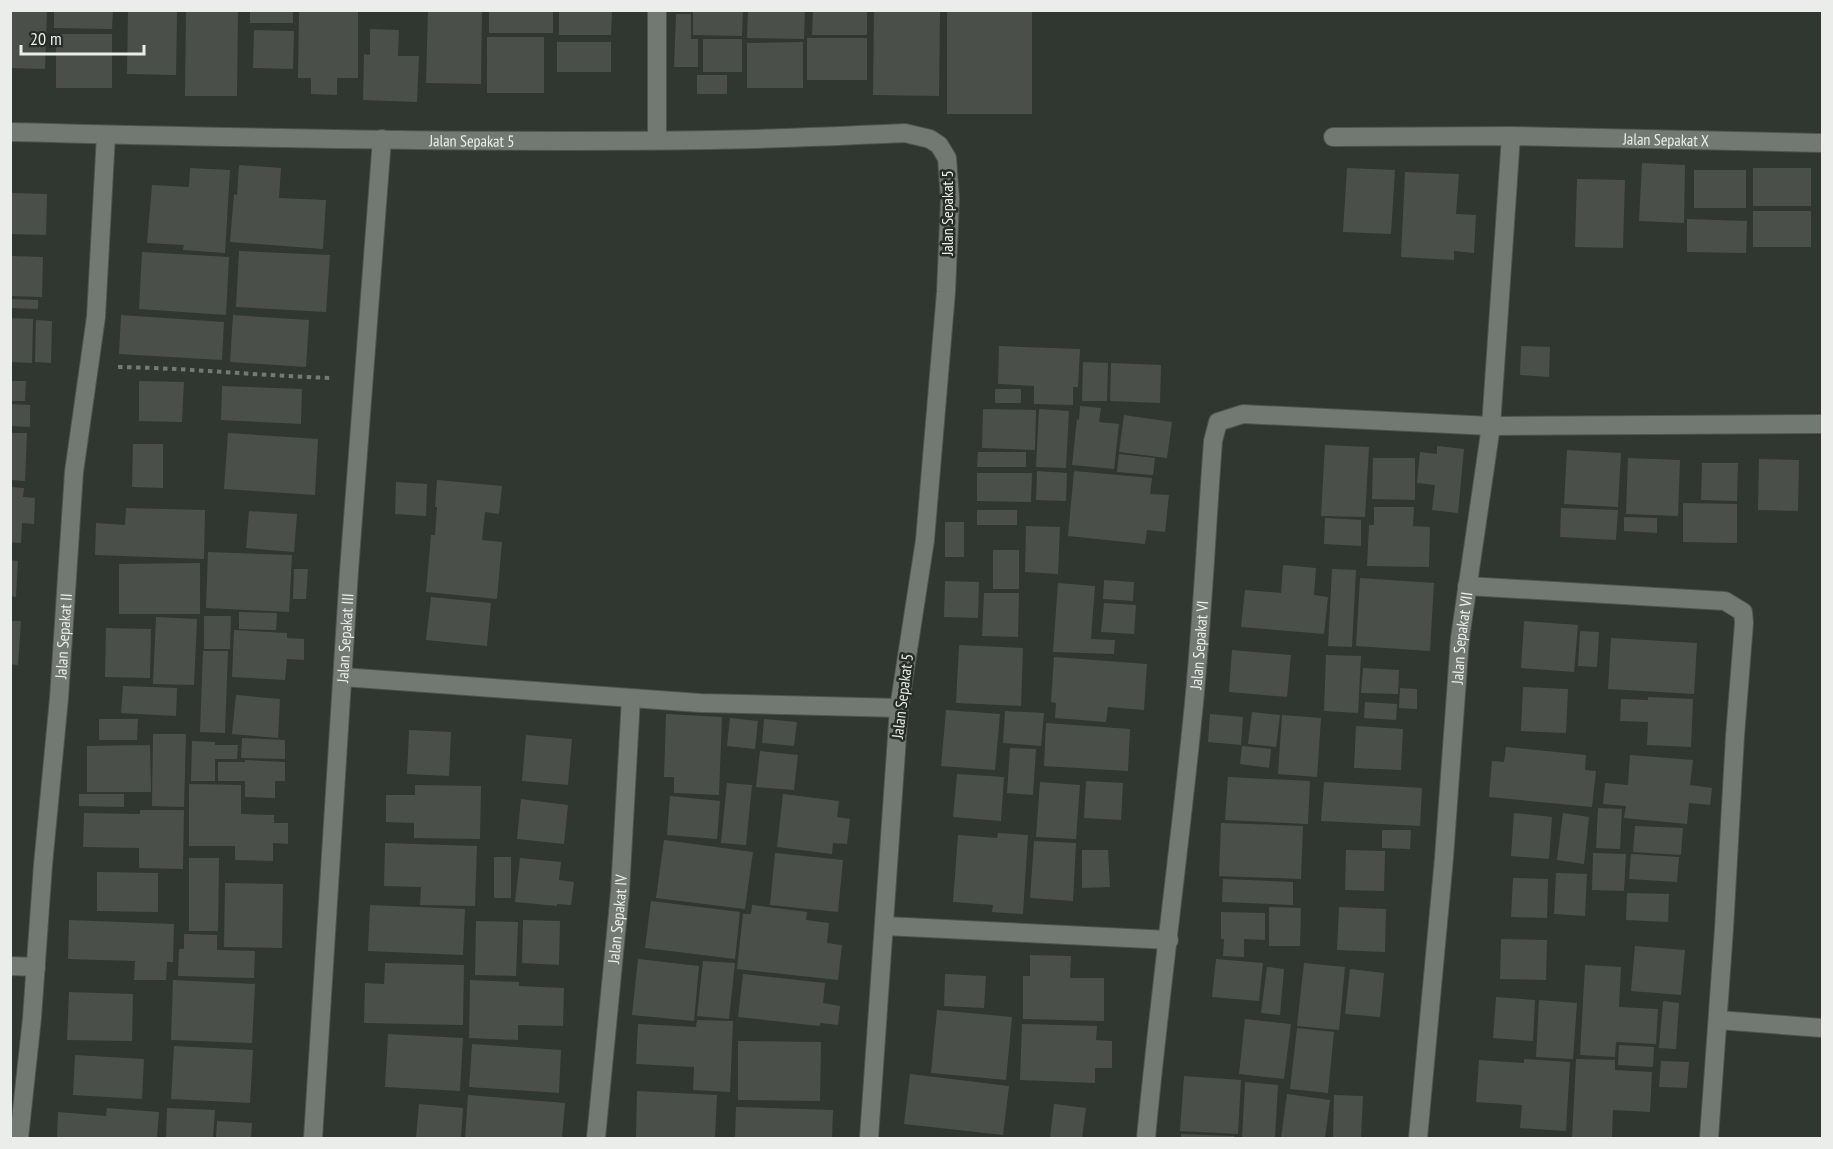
<svg xmlns="http://www.w3.org/2000/svg" width="1833" height="1149" font-family="'PT Sans Narrow',sans-serif">
	<style>
		.building { fill: #4a5049 }
		.lines { fill: none; stroke-linecap: round; stroke-linejoin: round }
		.street-casing { stroke: #4f534e; stroke-width: 20 }
		.path { stroke: #747973; stroke-width: 4; stroke-dasharray: 4.5 4.5; stroke-linecap: butt }
		.street { stroke: #727872; stroke-width: 18 }
		.labels { text-anchor: middle; stroke-width: 5; stroke-linejoin: round; paint-order: stroke }
		.street-label { font-size: 16px; fill: #eaede9; stroke: #262c26 }
	</style>
	<rect width="100%" height="100%" fill="#303630"/>
	<g class="building">
		<polygon points="10,10 47,10 45,69 10,68"/>
		<polygon points="54,10 113,10 112,29 54,28"/>
		<polygon points="128,10 177,10 176,75 127,74"/>
		<polygon points="186,10 238,10 237,96 185,96"/>
		<rect x="250" y="10" width="43" height="13"/>
		<polygon points="299,10 358,10 358,78 337,78 337,95 311,94 311,78 298,78"/>
		<polygon points="428,10 482,10 481,84 426,83"/>
		<rect x="489" y="10" width="64" height="23"/>
		<polygon points="559,10 612,10 611,35 559,35"/>
		<polygon points="693,10 743,10 742,36 693,35"/>
		<polygon points="748,10 805,10 804,39 747,38"/>
		<polygon points="813,10 867,10 867,35 812,35"/>
		<polygon points="874,10 940,10 939,96 873,95"/>
		<rect x="947" y="10" width="85" height="104"/>
		<polygon points="676,14 691,14 691,39 698,39 698,67 674,67"/>
		<polygon points="370,29 399,30 398,56 419,56 417,102 363,100 364,54 370,55"/>
		<polygon points="254,30 294,31 293,69 253,68"/>
		<rect x="56" y="34" width="56" height="54"/>
		<rect x="487" y="37" width="57" height="56"/>
		<rect x="807" y="38" width="60" height="42"/>
		<rect x="703" y="39" width="39" height="33"/>
		<rect x="557" y="42" width="54" height="30"/>
		<polygon points="803,42 803,88 747,88 747,43"/>
		<rect x="697" y="75" width="30" height="19"/>
		<polygon points="1642,163 1685,165 1684,223 1639,221"/>
		<polygon points="239,165 281,168 279,198 326,200 323,249 230,242 234,194 237,195"/>
		<polygon points="190,168 230,170 225,253 183,250 184,245 147,243 152,185 189,187"/>
		<polygon points="1347,168 1395,170 1391,234 1343,232"/>
		<rect x="1753" y="168" width="58" height="38"/>
		<rect x="1694" y="170" width="52" height="38"/>
		<polygon points="1405,172 1459,174 1456,214 1476,215 1474,253 1454,251 1454,260 1401,257"/>
		<polygon points="1577,179 1625,180 1623,248 1575,247"/>
		<polygon points="10,193 47,194 46,235 10,234"/>
		<rect x="1753" y="211" width="58" height="36"/>
		<polygon points="1687,219 1747,221 1746,253 1687,252"/>
		<polygon points="239,251 330,255 326,312 236,307"/>
		<polygon points="142,252 229,257 226,315 139,309"/>
		<polygon points="10,256 43,257 42,297 10,296"/>
		<polygon points="10,299 38,300 38,309 10,308"/>
		<polygon points="121,315 224,322 222,360 119,354"/>
		<polygon points="233,315 309,320 306,367 230,362"/>
		<polygon points="10,318 33,319 32,363 10,362"/>
		<polygon points="36,320 52,321 51,363 35,362"/>
		<polygon points="999,346 1080,349 1078,387 1073,387 1073,405 1034,404 1034,386 998,384"/>
		<polygon points="1521,346 1550,347 1549,377 1520,375"/>
		<polygon points="1083,362 1108,363 1107,401 1082,401"/>
		<polygon points="1111,363 1161,365 1160,403 1110,401"/>
		<polygon points="10,381 26,381 25,401 10,401"/>
		<polygon points="139,381 184,382 182,422 139,421"/>
		<polygon points="222,386 302,389 301,424 221,420"/>
		<rect x="995" y="389" width="26" height="14"/>
		<polygon points="10,404 30,405 30,427 10,426"/>
		<polygon points="1080,406 1101,408 1099,422 1119,424 1114,469 1072,465 1077,419 1079,420"/>
		<polygon points="983,409 1036,410 1035,450 982,448"/>
		<polygon points="1039,409 1069,411 1066,468 1036,467"/>
		<polygon points="1124,415 1172,422 1167,458 1119,452"/>
		<polygon points="10,433 27,433 25,481 10,480"/>
		<polygon points="228,433 318,439 315,495 224,489"/>
		<polygon points="133,444 163,444 163,488 132,487"/>
		<polygon points="1325,445 1369,447 1365,517 1321,516"/>
		<polygon points="1437,446 1464,449 1458,513 1432,510 1435,485 1417,483 1420,452 1437,454"/>
		<polygon points="1567,450 1621,453 1618,507 1564,504"/>
		<polygon points="978,452 1026,452 1026,467 977,467"/>
		<polygon points="1119,454 1155,458 1153,475 1117,472"/>
		<polygon points="1373,458 1415,458 1415,500 1372,499"/>
		<polygon points="1628,458 1680,460 1678,516 1626,514"/>
		<polygon points="1759,459 1799,460 1798,511 1758,510"/>
		<polygon points="1702,463 1738,463 1737,501 1701,500"/>
		<polygon points="1037,471 1067,473 1066,501 1036,500"/>
		<polygon points="1074,471 1152,478 1150,494 1169,495 1165,532 1147,530 1145,544 1068,536"/>
		<polygon points="977,473 1032,473 1031,502 977,501"/>
		<polygon points="437,480 502,486 499,514 485,512 482,540 502,542 497,599 426,592 431,535 435,535 437,507 435,507"/>
		<polygon points="396,482 427,484 426,516 395,514"/>
		<polygon points="10,487 24,488 23,497 35,498 34,524 22,523 21,543 10,542"/>
		<polygon points="1683,503 1737,504 1737,543 1683,542"/>
		<polygon points="1374,507 1414,507 1413,526 1430,527 1429,567 1367,566 1369,525 1374,525"/>
		<polygon points="126,508 205,510 204,559 95,555 96,523 125,525"/>
		<polygon points="1561,508 1618,510 1616,540 1560,537"/>
		<rect x="977" y="510" width="40" height="15"/>
		<polygon points="249,511 297,514 294,552 246,548"/>
		<polygon points="1624,517 1657,518 1657,533 1624,531"/>
		<polygon points="1325,518 1361,520 1361,546 1324,544"/>
		<rect x="945" y="522" width="19" height="35"/>
		<polygon points="1026,526 1060,527 1058,574 1025,572"/>
		<rect x="993" y="550" width="26" height="39"/>
		<polygon points="208,552 292,555 289,612 206,608"/>
		<polygon points="10,560 18,561 16,597 10,596"/>
		<polygon points="200,563 200,614 119,614 119,564"/>
		<polygon points="1283,565 1316,568 1314,595 1328,597 1324,634 1241,627 1245,590 1281,593"/>
		<polygon points="294,569 308,569 306,599 293,599"/>
		<polygon points="1332,569 1356,570 1352,647 1328,646"/>
		<polygon points="1360,578 1434,583 1430,651 1356,646"/>
		<polygon points="1104,580 1134,582 1133,601 1103,599"/>
		<polygon points="945,581 979,582 978,618 944,617"/>
		<polygon points="1058,583 1095,586 1091,639 1115,640 1114,654 1053,652"/>
		<polygon points="984,593 1019,593 1018,637 982,636"/>
		<polygon points="431,597 491,603 487,646 426,640"/>
		<polygon points="1104,603 1136,605 1134,634 1101,632"/>
		<polygon points="239,612 277,613 276,630 239,629"/>
		<polygon points="204,616 231,616 230,649 204,649"/>
		<polygon points="156,617 197,619 194,685 153,684"/>
		<polygon points="10,621 21,621 18,665 10,664"/>
		<polygon points="1524,621 1578,625 1574,672 1521,668"/>
		<polygon points="106,628 151,629 150,678 105,677"/>
		<polygon points="234,630 287,633 287,638 304,639 304,660 287,659 285,680 232,677"/>
		<polygon points="1580,631 1599,632 1597,667 1578,666"/>
		<polygon points="1611,638 1697,643 1694,694 1608,689"/>
		<polygon points="959,645 1023,648 1021,706 956,703"/>
		<polygon points="1232,650 1291,655 1287,697 1229,692"/>
		<polygon points="203,651 228,651 225,733 200,732"/>
		<polygon points="1326,655 1361,656 1358,713 1324,711"/>
		<polygon points="1054,657 1147,664 1144,710 1108,707 1106,722 1055,718 1056,703 1051,702"/>
		<polygon points="1363,668 1399,670 1398,694 1361,693"/>
		<polygon points="123,686 177,688 176,716 121,713"/>
		<polygon points="1523,687 1568,689 1566,733 1521,731"/>
		<polygon points="1400,688 1417,689 1417,709 1399,708"/>
		<polygon points="236,695 280,699 278,738 232,734"/>
		<polygon points="1648,697 1693,699 1691,747 1647,745 1648,722 1620,721 1621,699 1648,700"/>
		<polygon points="1365,702 1397,704 1396,720 1364,718"/>
		<polygon points="946,710 1000,714 995,770 941,766"/>
		<polygon points="1005,711 1044,713 1041,746 1003,743"/>
		<polygon points="1252,712 1280,715 1276,747 1248,744"/>
		<polygon points="666,714 722,717 719,795 674,793 674,777 664,777"/>
		<polygon points="1210,714 1243,717 1241,745 1208,742"/>
		<polygon points="1282,715 1321,718 1317,777 1278,774"/>
		<polygon points="730,718 758,721 755,749 727,746"/>
		<polygon points="99,719 138,719 137,740 99,740"/>
		<polygon points="764,719 797,722 794,746 762,743"/>
		<polygon points="1046,723 1130,729 1128,771 1044,766"/>
		<polygon points="1356,726 1403,729 1401,770 1354,768"/>
		<polygon points="409,730 451,732 449,776 407,774"/>
		<polygon points="153,734 186,734 184,807 152,806"/>
		<polygon points="526,735 572,739 568,785 522,781"/>
		<polygon points="242,738 285,740 285,759 241,758"/>
		<polygon points="192,741 215,742 215,745 238,745 237,759 215,759 215,781 191,781"/>
		<polygon points="150,745 151,792 87,792 87,746"/>
		<polygon points="1242,746 1271,749 1269,768 1240,764"/>
		<polygon points="1506,747 1586,755 1585,770 1596,771 1592,807 1489,797 1492,761 1504,762"/>
		<polygon points="1010,748 1036,749 1033,795 1007,793"/>
		<polygon points="760,751 798,755 794,790 756,787"/>
		<polygon points="1630,755 1693,760 1690,785 1712,788 1710,805 1689,803 1687,824 1624,818 1626,806 1603,804 1605,783 1628,785"/>
		<polygon points="245,760 285,762 285,781 275,781 275,798 245,797 245,781 218,781 218,762 245,762"/>
		<polygon points="957,774 1004,777 1001,821 953,817"/>
		<polygon points="1228,777 1310,781 1308,824 1225,820"/>
		<polygon points="1086,781 1123,783 1121,820 1084,818"/>
		<polygon points="1040,782 1080,785 1076,839 1036,837"/>
		<polygon points="1324,782 1422,788 1420,826 1321,821"/>
		<polygon points="727,783 752,785 746,845 721,843"/>
		<polygon points="189,784 241,785 241,814 274,815 274,823 288,823 288,844 273,843 273,861 235,860 235,846 189,846"/>
		<polygon points="415,785 481,786 480,839 414,838 414,823 386,822 386,795 415,795"/>
		<polygon points="79,794 124,794 124,807 79,806"/>
		<polygon points="783,794 839,801 837,817 850,819 847,844 833,843 832,854 777,847"/>
		<polygon points="670,796 720,801 717,839 667,835"/>
		<polygon points="521,799 568,805 564,844 517,839"/>
		<polygon points="1598,808 1622,809 1620,849 1596,848"/>
		<polygon points="140,810 184,810 183,869 139,868 139,848 83,847 84,813 140,814"/>
		<polygon points="1514,813 1552,817 1549,859 1511,856"/>
		<polygon points="1563,813 1589,817 1584,864 1557,860"/>
		<polygon points="1221,823 1303,826 1301,879 1219,876"/>
		<polygon points="1635,826 1683,828 1681,855 1633,852"/>
		<polygon points="1382,830 1411,830 1410,849 1382,848"/>
		<polygon points="998,833 1028,835 1023,914 992,912 993,905 953,902 958,835 997,838"/>
		<polygon points="664,840 753,852 745,909 656,898"/>
		<polygon points="1034,841 1076,843 1073,901 1030,898"/>
		<polygon points="385,843 477,846 475,906 420,905 421,887 384,886"/>
		<polygon points="1082,850 1108,850 1110,887 1082,888"/>
		<polygon points="1346,850 1385,851 1384,891 1345,890"/>
		<polygon points="775,853 843,860 838,912 770,905"/>
		<polygon points="1593,853 1626,854 1624,891 1592,890"/>
		<polygon points="1631,854 1679,857 1677,882 1629,879"/>
		<rect x="494" y="857" width="17" height="41"/>
		<polygon points="189,858 219,858 218,931 189,931"/>
		<polygon points="520,858 561,862 559,880 574,882 571,905 557,904 557,906 515,902"/>
		<polygon points="97,872 158,873 158,912 97,911"/>
		<polygon points="1556,873 1587,874 1585,916 1554,914"/>
		<polygon points="1513,878 1548,879 1547,918 1511,917"/>
		<polygon points="1223,879 1293,882 1293,905 1222,902"/>
		<polygon points="225,883 283,884 282,948 224,947"/>
		<polygon points="1627,893 1669,894 1668,922 1626,920"/>
		<polygon points="651,901 740,912 735,959 645,948"/>
		<polygon points="370,905 465,909 463,955 368,951"/>
		<polygon points="752,905 807,912 806,920 829,923 827,943 842,945 838,980 737,969 743,914 751,914"/>
		<polygon points="1269,907 1301,908 1300,946 1269,946"/>
		<polygon points="1339,907 1386,909 1385,952 1337,950"/>
		<polygon points="1221,912 1265,913 1265,940 1244,939 1244,957 1223,956 1224,939 1221,939"/>
		<polygon points="69,920 174,924 173,962 167,962 166,980 134,980 135,961 68,959"/>
		<polygon points="523,920 560,921 559,965 522,963"/>
		<polygon points="476,921 518,922 516,976 475,975"/>
		<polygon points="184,934 217,935 217,950 255,951 254,978 178,976 179,949 184,949"/>
		<polygon points="1501,939 1547,940 1546,980 1500,979"/>
		<polygon points="1635,946 1685,950 1681,995 1631,991"/>
		<polygon points="1030,955 1071,956 1070,978 1104,978 1104,1021 1023,1019 1023,976 1030,976"/>
		<polygon points="638,959 699,966 694,1021 632,1015"/>
		<polygon points="1216,959 1263,963 1259,1001 1212,997"/>
		<polygon points="703,961 735,963 729,1019 697,1016"/>
		<polygon points="385,963 464,965 463,1025 364,1023 365,983 384,984"/>
		<polygon points="1304,963 1345,967 1339,1030 1297,1026"/>
		<polygon points="1585,965 1621,967 1619,1007 1658,1009 1656,1044 1616,1042 1615,1057 1580,1055"/>
		<polygon points="1267,967 1284,969 1280,1015 1261,1013"/>
		<polygon points="1350,969 1384,973 1380,1017 1345,1014"/>
		<polygon points="743,974 825,983 823,1003 840,1006 838,1025 820,1023 820,1026 738,1017"/>
		<polygon points="945,974 986,976 984,1008 944,1006"/>
		<polygon points="173,980 255,984 252,1043 171,1040"/>
		<polygon points="470,980 519,982 519,986 564,988 563,1026 518,1025 518,1040 469,1038"/>
		<polygon points="69,992 133,994 132,1041 67,1040"/>
		<polygon points="1496,997 1535,1000 1533,1041 1493,1038"/>
		<polygon points="1539,1000 1577,1003 1573,1059 1536,1057"/>
		<polygon points="1663,1001 1679,1003 1676,1049 1659,1048"/>
		<polygon points="937,1010 1012,1017 1006,1080 931,1073"/>
		<polygon points="1245,1019 1291,1024 1284,1079 1239,1074"/>
		<polygon points="697,1020 733,1021 730,1092 693,1090 694,1067 636,1064 638,1024 696,1027"/>
		<polygon points="1022,1024 1097,1026 1096,1040 1112,1041 1112,1068 1095,1068 1095,1083 1020,1080"/>
		<polygon points="1297,1028 1334,1032 1328,1093 1290,1089"/>
		<polygon points="388,1034 463,1038 460,1091 385,1087"/>
		<polygon points="738,1041 821,1042 820,1101 738,1100"/>
		<polygon points="472,1044 561,1050 559,1093 469,1087"/>
		<polygon points="1619,1045 1654,1047 1653,1067 1618,1065"/>
		<polygon points="174,1046 253,1050 250,1103 171,1099"/>
		<polygon points="75,1055 144,1059 142,1099 73,1095"/>
		<polygon points="1524,1059 1570,1062 1566,1131 1520,1128 1522,1105 1476,1102 1479,1060 1524,1063"/>
		<polygon points="1576,1059 1615,1060 1615,1070 1652,1072 1650,1112 1613,1110 1612,1138 1572,1138"/>
		<polygon points="1661,1061 1689,1062 1687,1088 1659,1087"/>
		<polygon points="910,1074 1009,1086 1003,1135 904,1124"/>
		<polygon points="1184,1076 1241,1080 1238,1134 1180,1131"/>
		<polygon points="1245,1082 1278,1085 1275,1138 1242,1138"/>
		<polygon points="637,1091 717,1095 715,1138 636,1138"/>
		<polygon points="1287,1094 1330,1100 1325,1138 1281,1138"/>
		<polygon points="468,1095 565,1103 562,1138 465,1138"/>
		<polygon points="1334,1095 1363,1096 1361,1138 1333,1138"/>
		<polygon points="419,1104 463,1108 461,1138 416,1138"/>
		<polygon points="1054,1104 1086,1108 1082,1138 1050,1138"/>
		<polygon points="736,1107 833,1110 832,1138 735,1138"/>
		<polygon points="107,1108 159,1112 157,1138 57,1138 58,1112 106,1116"/>
		<polygon points="167,1108 215,1110 213,1138 166,1138"/>
		<polygon points="217,1121 252,1123 251,1138 216,1138"/>
		<polygon points="1181,1134 1234,1136 1234,1138 1181,1138"/>
	</g>
	<g class="lines">
		<g class="street-casing">
			<g id="street">
				<path id="s1" d="M10 132C244 138 477 143 710 140 775 139 840 136 905 133L930 139 939 145 947 158 950 199 946 292 925 540 899 708 869 1138"/>
				<path id="s2" d="M1333 137 1511 136 1822 143"/>
				<polyline points="657,140 657,10"/>
				<polyline points="1467,586 1725,601 1743,612 1744,623 1735,736 1724,929 1709,1138"/>
				<polyline points="343,677 700,703 899,708"/>
				<polyline points="885,926 1169,940"/>
				<polyline points="10,966 36,967"/>
				<polyline points="1718,1020 1822,1028"/>
				<path id="s3" d="M19 1138 32 1018 43 865 59 698 74 472 96 317 106 135"/>
				<path id="s4" d="M313 1138 349 571 382 139"/>
				<path id="s5" d="M596 1138 620 892 631 698"/>
				<path id="s6" d="M1146 1138C1159 1000 1178 861 1192 723 1202 629 1206 535 1213 441L1218 422 1243 414 1491 426 1822 424"/>
				<path id="s7" d="M1418 1138 1444 858 1460 638 1491 426 1511 136"/>
			</g>
		</g>
		<path class="path" d="M118 367C190 368 261 376 333 378"/>
		<use href="#street" class="street"/>
	</g>
	<g class="labels">
		<g class="street-label">
			<text dy="6" stroke="none"><textPath href="#s1" startOffset="462">Jalan Sepakat 5</textPath></text>
			<text dy="6" stroke="none"><textPath href="#s2" startOffset="333">Jalan Sepakat X</textPath></text>
			<text transform="translate(947 213) rotate(-90)" y="6">Jalan Sepakat 5</text>
			<text dy="6" stroke="none"><textPath href="#s3" startOffset="504">Jalan Sepakat II</textPath></text>
			<text dy="6" stroke="none"><textPath href="#s7" startOffset="502">Jalan Sepakat VII</textPath></text>
			<text dy="6" stroke="none"><textPath href="#s4" startOffset="501">Jalan Sepakat III</textPath></text>
			<text dy="6" stroke="none"><textPath href="#s6" startOffset="496">Jalan Sepakat VI</textPath></text>
			<text transform="translate(902 696) rotate(-83)" y="6">Jalan Sepakat 5</text>
			<text dy="6" stroke="none"><textPath href="#s5" startOffset="220">Jalan Sepakat IV</textPath></text>
		</g>
	</g>
	<rect width="1833" height="1149" fill="none" stroke="#eaede9" stroke-width="24"/>
	<path d="M21 45v9h123v-9" fill="none" stroke="#eaede9" stroke-width="3"/>
	<text x="30" y="45" font-size="18" fill="#eaede9" stroke="#262c26" stroke-width="4.5" paint-order="stroke">20 m</text>
</svg>
